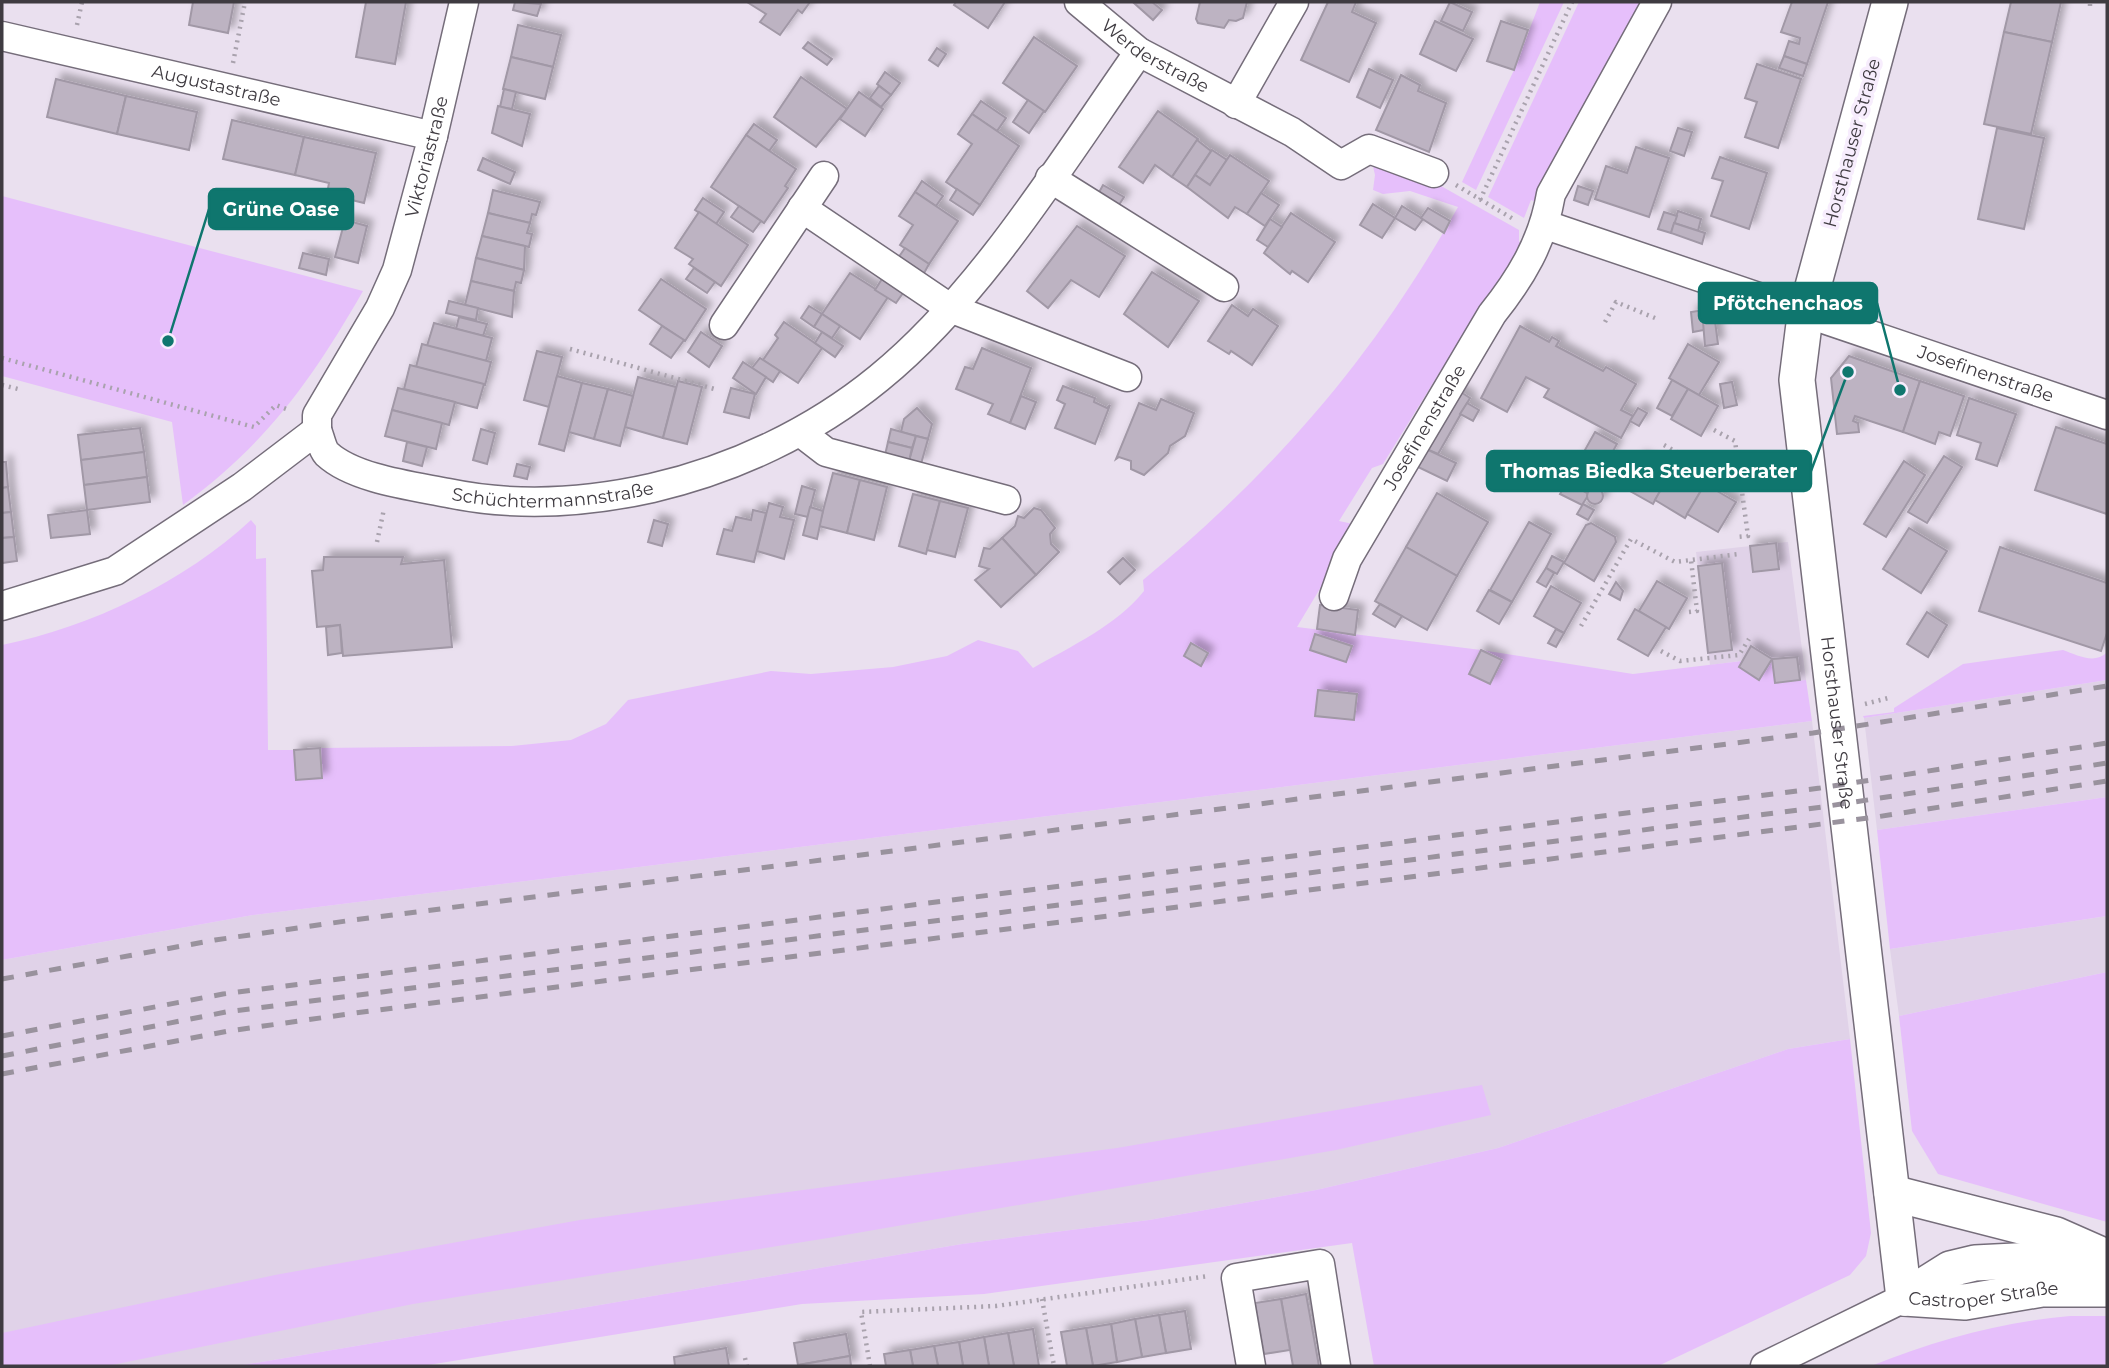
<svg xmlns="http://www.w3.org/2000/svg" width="2109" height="1368" font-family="Montserrat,sans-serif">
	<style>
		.built { fill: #e0d2e8 }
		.green { fill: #e6bffb }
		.building { fill: #bdb3c2; stroke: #a198a6; stroke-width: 2; filter: url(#shadow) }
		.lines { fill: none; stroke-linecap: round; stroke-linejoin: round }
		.minor-casing { stroke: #756d7a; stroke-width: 31 }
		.major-casing { stroke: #756d7a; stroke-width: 38 }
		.path { stroke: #a9a2ad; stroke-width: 4.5; stroke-dasharray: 2 5; stroke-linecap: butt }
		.minor { stroke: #fff; stroke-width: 28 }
		.major { stroke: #fff; stroke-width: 35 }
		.rail { stroke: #99929d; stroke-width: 5; stroke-dasharray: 12 12; stroke-linecap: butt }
		.labels { text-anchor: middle; stroke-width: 7; stroke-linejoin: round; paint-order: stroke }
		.street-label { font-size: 18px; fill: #3f3b41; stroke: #f7edfd }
		.leader { fill: none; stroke: #0f766e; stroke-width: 2.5 }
		.callout-dot { fill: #0f766e; stroke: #f7edfd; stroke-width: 2.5 }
		.callout { fill: #0f766e; stroke: #0f766e; stroke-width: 2.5 }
		.callout-label { font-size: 19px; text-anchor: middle; font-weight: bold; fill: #fff }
	</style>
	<defs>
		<filter id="shadow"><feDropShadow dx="6" dy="-6" stdDeviation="3.5" flood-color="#0004"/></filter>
	</defs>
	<rect width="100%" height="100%" fill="#eae0ef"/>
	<g class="built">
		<polygon points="1788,542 1806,680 1775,683 1759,680 1739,667 1741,661 1710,665 1696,552"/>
		<polygon points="2107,680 2107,797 1877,830 1864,718"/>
		<polygon points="1812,721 1850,1039 1788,1049 1498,1148 1316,1190 1149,1220 962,1244 237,1366 2,1366 2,960 253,915"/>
		<polygon points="2107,916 2107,972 1899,1016 1890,949"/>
	</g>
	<g class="green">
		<polygon points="1540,2 1564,2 1476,190 1462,182 1514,70"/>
		<polygon points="1579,2 1646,2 1536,202 1531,200 1524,218 1488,197"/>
		<path d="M1372 162 1434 182 1519 230V241L1525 249 1464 350 1443 367 1383 464 1372 468 1339 521 1358 525 1297 627 1481 650 1633 674 1742 661 1739 667 1759 680 1772 659 1775 683 1806 680 1812 721 253 915 2 960V645C91 627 184 582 251 520L256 526V559L266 558 268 750H294L297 780 322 778 320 748 512 746 571 740 606 724 628 700 771 671 811 674 893 667 947 656 978 640 1018 651 1033 668C1070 647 1117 625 1144 591L1143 580C1277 469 1373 358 1458 207L1410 191 1383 194 1373 190 1375 175Z"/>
		<path d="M2 196 363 291C312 380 267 443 183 505L172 422 2 376Z"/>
		<path d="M2063 650C2077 655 2095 665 2107 652V680L1864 718 1863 716 1894 712V708L1963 664Z"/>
		<polygon points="2107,797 2107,916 1890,949 1877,830"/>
		<polygon points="2107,972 2107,1222 1938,1174 1912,1131 1899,1016"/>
		<polygon points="1850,1039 1871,1233 1866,1256 1850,1275 1658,1366 1374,1366 1352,1243 984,1294 802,1304 422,1366 237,1366 962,1244 1149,1220 1316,1190 1498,1148 1788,1049"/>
		<polygon points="1482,1085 1491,1115 1336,1150 828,1238 413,1304 107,1366 2,1366 2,1333 275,1275 580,1220 1117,1148"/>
		<path d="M2070 1316H2107V1366H1871C1936 1340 2000 1322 2070 1316Z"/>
	</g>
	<g class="building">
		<polygon points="193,2 234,2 228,33 189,25"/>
		<polygon points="366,2 406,2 395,64 356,57"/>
		<polygon points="515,2 541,4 537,16 513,10"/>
		<polygon points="747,2 810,2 802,13 798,10 780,35 760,22 766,14"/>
		<polygon points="956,2 1005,2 988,28 954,5"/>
		<polygon points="1152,2 1162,10 1153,20 1134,3"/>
		<polygon points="1200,2 1247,2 1243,18 1236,21 1229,20 1224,28 1198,23 1196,19"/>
		<polygon points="1328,2 1356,2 1352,12 1376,23 1349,82 1301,60"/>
		<polygon points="1450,2 1472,12 1463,31 1441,21"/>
		<polygon points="1792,2 1828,2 1807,64 1784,56 1789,41 1799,44 1800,38 1781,32"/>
		<polygon points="2011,2 2061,2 2052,42 2004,32"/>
		<polygon points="1435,21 1473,39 1456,71 1420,54"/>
		<polygon points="1501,21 1528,30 1514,70 1487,61"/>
		<polygon points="518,25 561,35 553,67 511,57"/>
		<polygon points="2004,32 2052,42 2031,134 1984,124"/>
		<polygon points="1034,37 1077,66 1045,112 1003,83"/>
		<polygon points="808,42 832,59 827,65 803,48"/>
		<polygon points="937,48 946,54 938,66 929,60"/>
		<polygon points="1784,56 1807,64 1803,76 1779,68"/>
		<polygon points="511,57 553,67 545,99 503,89"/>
		<polygon points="1757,64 1801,79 1778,148 1745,137 1757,102 1745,98"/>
		<polygon points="1369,69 1393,80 1380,108 1357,97"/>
		<polygon points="885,72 900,83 891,95 877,84"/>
		<polygon points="1401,75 1420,85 1418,91 1446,103 1429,152 1376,130"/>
		<polygon points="801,77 847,109 816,147 774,117"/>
		<polygon points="56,79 126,96 117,134 47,117"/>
		<polygon points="879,86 891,95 881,107 870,98"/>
		<polygon points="504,89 516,92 512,109 500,107"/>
		<polygon points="859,92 883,109 865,136 840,119"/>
		<polygon points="126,96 197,112 189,150 117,134"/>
		<polygon points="1028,100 1044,111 1029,133 1013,122"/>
		<polygon points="981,101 1006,118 997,131 972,114"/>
		<polygon points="498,106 530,114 522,146 492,133"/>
		<polygon points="1158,111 1198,139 1172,177 1155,165 1143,183 1119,167"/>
		<polygon points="972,114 1019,146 980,205 946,182 972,144 958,134"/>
		<polygon points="232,120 304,137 295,175 223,159"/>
		<polygon points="754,124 777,140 769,151 746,135"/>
		<polygon points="1678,128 1692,132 1684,156 1670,151"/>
		<polygon points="1997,128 2044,138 2024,229 1978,219"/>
		<polygon points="746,135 796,169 785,186 788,188 764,223 711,187"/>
		<polygon points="304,137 376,153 364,203 327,194 329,183 295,175"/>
		<polygon points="1197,140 1211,151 1187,187 1172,177"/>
		<polygon points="1636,147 1669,158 1649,217 1595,199 1606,166 1627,173"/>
		<polygon points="1212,150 1227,160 1210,185 1195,175"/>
		<polygon points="1230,155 1269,181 1247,214 1235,207 1228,218 1187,187 1195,175 1210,185"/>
		<polygon points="1720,157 1767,173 1749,229 1711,216 1723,181 1712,178"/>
		<polygon points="483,158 515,172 510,184 478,170"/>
		<polygon points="922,181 943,196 936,206 915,192"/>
		<polygon points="1103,185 1124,197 1117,208 1097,196"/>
		<polygon points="1578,186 1593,191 1588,205 1574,200"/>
		<polygon points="957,189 980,205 973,215 950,200"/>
		<polygon points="493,190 540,202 536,215 532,214 530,223 488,213"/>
		<polygon points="915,192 958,221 929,264 900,245 913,225 899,216"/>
		<polygon points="1261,193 1279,205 1265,226 1247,214"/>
		<polygon points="703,198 724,212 716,224 695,210"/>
		<polygon points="1373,204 1395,218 1382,238 1360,225"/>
		<polygon points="739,206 761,221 753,232 731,217"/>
		<polygon points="1402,206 1423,219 1415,230 1395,218"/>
		<polygon points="1428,208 1450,221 1444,233 1421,218"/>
		<polygon points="1678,211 1701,219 1698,231 1674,223"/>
		<polygon points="699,212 748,245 721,286 689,264 693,259 675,248"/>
		<polygon points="1664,212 1677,216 1671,233 1658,229"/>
		<polygon points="488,213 530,223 527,233 532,234 529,247 482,236"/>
		<polygon points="1291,213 1335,242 1308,282 1292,271 1290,274 1264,253"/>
		<polygon points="1270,219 1282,227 1268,247 1257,240"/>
		<polygon points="345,220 367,226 358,263 335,257"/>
		<polygon points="1674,223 1705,233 1702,244 1671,233"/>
		<polygon points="1077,226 1125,256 1099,297 1071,280 1048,308 1027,291"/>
		<polygon points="482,236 525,246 524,270 476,258"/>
		<polygon points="905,248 929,264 923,275 898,258"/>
		<polygon points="303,253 329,259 326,275 299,268"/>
		<polygon points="476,258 524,270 521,283 516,282 514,291 471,281"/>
		<polygon points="694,268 715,282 707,293 686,279"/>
		<polygon points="1152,272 1199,301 1168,347 1124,314"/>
		<polygon points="850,273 888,297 860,339 822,314"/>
		<polygon points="661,279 706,309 685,341 639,310"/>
		<polygon points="882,279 903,293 896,303 875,290"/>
		<polygon points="471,281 514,291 512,317 465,305"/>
		<polygon points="449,301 478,308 476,320 446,313"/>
		<polygon points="1232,305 1248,316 1253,309 1278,326 1252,365 1231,351 1229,354 1208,341"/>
		<polygon points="809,306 822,314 814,327 801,318"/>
		<polygon points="1704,310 1704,330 1693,332 1691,312"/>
		<polygon points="822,314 840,326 832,338 814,327"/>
		<polygon points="459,317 487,324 483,336 456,329"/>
		<polygon points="1715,321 1718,344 1705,346 1703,322"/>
		<polygon points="784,322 822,348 798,383 763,360 778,338 775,335"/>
		<polygon points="434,323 492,338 486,361 427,346"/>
		<polygon points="662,326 684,340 671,358 650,344"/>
		<polygon points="1520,326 1549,342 1552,337 1559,341 1556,346 1603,371 1606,367 1636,384 1621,410 1633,416 1621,438 1544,397 1549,389 1526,377 1507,412 1481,398"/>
		<polygon points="701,332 722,346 709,367 688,352"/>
		<polygon points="822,332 843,346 835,357 815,343"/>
		<polygon points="422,344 491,362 485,385 416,367"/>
		<polygon points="1688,344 1719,362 1699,395 1669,378"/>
		<polygon points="982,348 1031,368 1010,423 988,414 993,404 956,389 965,367 973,369"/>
		<polygon points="537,351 562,357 549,407 524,400"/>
		<polygon points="1849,356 1920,381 1903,432 1855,416 1853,421 1858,423 1859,432 1837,434 1831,378"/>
		<polygon points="760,358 780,371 773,382 752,368"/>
		<polygon points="743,362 766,377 756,394 733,378"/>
		<polygon points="410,365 484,384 477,408 404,389"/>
		<polygon points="557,376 582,383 564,451 539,444"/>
		<polygon points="638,377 676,387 663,438 625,427"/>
		<polygon points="1672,380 1688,389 1672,416 1657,408"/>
		<polygon points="678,381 702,387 687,444 663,438"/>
		<polygon points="1920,381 1964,396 1950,436 1939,432 1935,444 1903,432"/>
		<polygon points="1732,382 1737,405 1724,408 1720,384"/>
		<polygon points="582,383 608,389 594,439 569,432"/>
		<polygon points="1063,386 1095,398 1094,402 1107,408 1110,405 1095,444 1055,428 1065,404 1057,400"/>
		<polygon points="398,388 455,402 449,425 392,410"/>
		<polygon points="731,388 755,394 749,418 724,412"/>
		<polygon points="608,389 633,396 620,446 594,439"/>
		<polygon points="1456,389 1470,398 1438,454 1424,448"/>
		<polygon points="1688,389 1718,406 1701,436 1671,419"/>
		<polygon points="1021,396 1036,402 1025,429 1010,423"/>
		<polygon points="1969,398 2016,414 1997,466 1976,459 1981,443 1957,435"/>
		<polygon points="1161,399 1194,413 1185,436 1170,446 1168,453 1144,475 1131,469 1131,461 1119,457 1116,459 1139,403 1156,410"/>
		<polygon points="1467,403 1479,410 1473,421 1460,414"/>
		<polygon points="917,408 932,424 928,439 901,432 904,419"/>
		<polygon points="1638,408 1647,413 1639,426 1630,421"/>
		<polygon points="392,410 442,423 436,449 385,436"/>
		<polygon points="2056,427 2107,444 2107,514 2035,490"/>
		<polygon points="140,428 144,452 81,460 78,435"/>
		<polygon points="481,429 495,433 487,464 473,460"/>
		<polygon points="891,429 916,436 912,448 888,442"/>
		<polygon points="1595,432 1617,444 1603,469 1581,457"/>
		<polygon points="916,436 928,439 921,464 909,461"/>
		<polygon points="407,442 427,447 422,466 403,461"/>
		<polygon points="888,442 912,448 909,461 885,455"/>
		<polygon points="1424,448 1456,463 1447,481 1416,466"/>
		<polygon points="144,452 147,477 84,485 81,460"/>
		<polygon points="1944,456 1962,467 1927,523 1908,512"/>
		<polygon points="1581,457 1603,469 1589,494 1567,482"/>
		<polygon points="1640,457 1670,474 1653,504 1623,487"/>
		<polygon points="1904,461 1925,475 1886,537 1864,524"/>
		<polygon points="2,462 6,462 8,487 2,488"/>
		<polygon points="517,464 530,467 527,479 514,476"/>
		<polygon points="1672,470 1703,487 1685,518 1655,500"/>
		<polygon points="833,473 860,480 847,533 819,526"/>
		<polygon points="147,477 150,502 87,510 84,485"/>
		<polygon points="860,480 887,487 874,540 847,533"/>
		<polygon points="1567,482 1589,494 1582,505 1560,494"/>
		<polygon points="1705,484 1736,502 1718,532 1687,514"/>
		<polygon points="802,486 815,490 808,517 795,514"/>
		<polygon points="8,487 11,512 2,513 2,488"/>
		<circle cx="1595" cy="496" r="8"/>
		<polygon points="1437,493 1488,522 1457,576 1406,547"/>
		<polygon points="913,494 940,501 926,554 899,546"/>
		<polygon points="940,501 968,508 955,557 927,550"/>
		<polygon points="769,503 783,507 780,517 794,520 784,559 757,551"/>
		<polygon points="1583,504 1594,510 1588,520 1577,514"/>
		<polygon points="810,507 823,511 817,539 803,535"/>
		<polygon points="1034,508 1041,510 1055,528 1050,534 1051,544 1059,552 1036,575 1002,538 1015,526 1018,516 1024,518"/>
		<polygon points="87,510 90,534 51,538 48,515"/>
		<polygon points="753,510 766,513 754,562 717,554 724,529 732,531 736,517 751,520"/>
		<polygon points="11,512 14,537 2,538 2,513"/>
		<polygon points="654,520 668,524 662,546 648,542"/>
		<polygon points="1529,522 1551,534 1512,602 1490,590"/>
		<polygon points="1591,523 1615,537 1616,542 1594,581 1564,563 1586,525"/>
		<polygon points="1909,528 1947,551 1921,593 1883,569"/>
		<polygon points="14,537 17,561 2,563 2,538"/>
		<polygon points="1002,538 1036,575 1001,607 975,580 989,569 979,566 984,548 990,549"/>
		<polygon points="1776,543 1779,569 1753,572 1750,546"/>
		<polygon points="1406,547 1457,576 1427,630 1375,601"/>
		<polygon points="2000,547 2107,583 2107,633 2101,651 1979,611"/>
		<polygon points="1552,556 1564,562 1557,574 1546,568"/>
		<polygon points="324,557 403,557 401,564 444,560 452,647 343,656 340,625 317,627 312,571 323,570"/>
		<polygon points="1123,558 1135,570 1120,584 1108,572"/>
		<polygon points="1722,563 1732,650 1708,653 1698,566"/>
		<polygon points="1546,568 1554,573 1546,587 1537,582"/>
		<polygon points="1657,581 1687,598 1669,629 1639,611"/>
		<polygon points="1616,582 1623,591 1620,600 1609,594"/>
		<polygon points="1551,586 1581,603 1564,633 1534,616"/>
		<polygon points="1489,590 1512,602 1499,624 1477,611"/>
		<polygon points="1380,604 1402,616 1395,627 1373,614"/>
		<polygon points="1320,605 1358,610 1355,635 1317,629"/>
		<polygon points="1635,609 1666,627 1648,656 1618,639"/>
		<polygon points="1927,612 1947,625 1928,657 1907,644"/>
		<polygon points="340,625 342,653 328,655 326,627"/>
		<polygon points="1556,629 1564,633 1556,647 1548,643"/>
		<polygon points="1315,634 1352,646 1346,662 1310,650"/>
		<polygon points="1191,643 1208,653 1201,666 1184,656"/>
		<polygon points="1751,646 1772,659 1759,680 1739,667"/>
		<polygon points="1481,650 1502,660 1490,684 1469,674"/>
		<polygon points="1797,657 1800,680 1775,683 1772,659"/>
		<polygon points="1318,690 1357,694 1354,720 1315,716"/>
		<polygon points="320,748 322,778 296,780 294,750"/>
		<polygon points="1306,1294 1319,1366 1293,1366 1281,1299"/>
		<polygon points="1281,1299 1290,1350 1264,1354 1255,1303"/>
		<polygon points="1185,1311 1191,1349 1166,1353 1159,1315"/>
		<polygon points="1159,1315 1166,1353 1142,1357 1135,1319"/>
		<polygon points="1135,1319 1142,1357 1117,1362 1111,1324"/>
		<polygon points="1111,1324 1117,1362 1093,1366 1086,1328"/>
		<polygon points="1086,1328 1093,1366 1067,1366 1061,1332"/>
		<polygon points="1033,1329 1039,1366 1014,1366 1008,1333"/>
		<polygon points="1008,1333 1014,1366 989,1366 984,1337"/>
		<polygon points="846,1334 850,1356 798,1365 794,1343"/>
		<polygon points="984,1337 989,1366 963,1366 959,1342"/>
		<polygon points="959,1342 963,1366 938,1366 934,1346"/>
		<polygon points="934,1346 938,1366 913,1366 910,1350"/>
		<polygon points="726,1348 729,1366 675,1366 674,1357"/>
		<polygon points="910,1350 913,1366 886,1366 884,1354"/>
		<polygon points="850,1356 851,1366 798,1366 798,1365"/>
	</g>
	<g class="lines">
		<g class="minor-casing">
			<g id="minor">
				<path id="s1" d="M1079 2 1139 52 1292 132 1341 165 1369 149 1434 173"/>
				<path id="s2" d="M2 36 433 136"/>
				<polyline points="1236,104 1294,2"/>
				<polyline points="1050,178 1224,287"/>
				<polyline points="802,208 950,308 1127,377"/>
				<path id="s3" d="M1546 225 2107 415"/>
				<polyline points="724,325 824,176"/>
				<path id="s4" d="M317 430V415L380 308 397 270 433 136 464 2"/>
				<polyline points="800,432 826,452 1006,500"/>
				<path id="s5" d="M1334 596 1347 559 1492 314C1521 278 1543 241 1551 194L1657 2"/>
				<path id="s6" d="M2 606 115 571 242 487 317 430C320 437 322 449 327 454 354 479 413 486 448 493 515 507 585 503 652 488 734 469 813 432 879 378 981 295 1063 160 1139 52"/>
				<polyline points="1251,1366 1236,1278 1320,1264 1336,1366"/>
				<polyline points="1765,1366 1904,1298"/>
			</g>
		</g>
		<g class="major-casing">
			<g id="major">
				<path id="s7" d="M1890 2 1805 316 1797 380 1904 1298"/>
				<polyline points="1892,1193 2056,1235 2106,1257"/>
				<polyline points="1904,1298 1950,1269 1975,1263 2094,1257"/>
				<path id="s8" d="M1904 1298 1965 1302 2042 1289H2107"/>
			</g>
		</g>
		<g class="path">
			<polyline points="2090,6 2090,2"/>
			<polyline points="77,25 82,2"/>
			<polyline points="233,63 245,2"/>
			<polyline points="1456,185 1515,220"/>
			<polyline points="1480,200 1572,2"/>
			<polyline points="1605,322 1616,302 1655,318"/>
			<polyline points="570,349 718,390"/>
			<polyline points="2,358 254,427 276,405 289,410"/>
			<polyline points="2,385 18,389"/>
			<polyline points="1714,430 1735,441 1748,536 1737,537"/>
			<polyline points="1664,445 1740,487"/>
			<polyline points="377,542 384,509"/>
			<polyline points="1689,612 1697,611 1691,560"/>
			<polyline points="1581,626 1631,539 1675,562 1739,554"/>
			<polyline points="1661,651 1680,661 1739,655 1749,639"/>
			<polyline points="1865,704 1892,697"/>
			<polyline points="1042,1299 1054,1366"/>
			<polyline points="745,1358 747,1366"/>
			<polyline points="870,1366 861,1312 996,1306 1209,1276"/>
		</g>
		<use href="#minor" class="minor"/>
		<use href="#major" class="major"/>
		<g class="rail">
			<polyline points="2,979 215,940 346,921 1813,733 2107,686"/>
			<polyline points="2,1036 223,994 1820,788 2107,743"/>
			<polyline points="2,1056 226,1012 1822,807 2107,763"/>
			<polyline points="2,1074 229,1031 355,1013 1876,817 2107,781"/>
		</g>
	</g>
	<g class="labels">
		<g class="street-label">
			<text dy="6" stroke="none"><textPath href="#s1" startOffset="94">Werderstraße</textPath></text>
			<text dy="6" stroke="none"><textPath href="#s2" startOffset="220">Augustastraße</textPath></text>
			<text transform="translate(1852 143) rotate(-75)" y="6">Horsthauser Straße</text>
			<text dy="6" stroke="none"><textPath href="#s4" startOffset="298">Viktoriastraße</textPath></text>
			<text dy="6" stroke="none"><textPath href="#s3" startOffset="464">Josefinenstraße</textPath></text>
			<text dy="6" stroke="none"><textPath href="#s5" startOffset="192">Josefinenstraße</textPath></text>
			<text dy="6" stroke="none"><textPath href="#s6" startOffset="625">Schüchtermannstraße</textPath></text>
			<text dy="6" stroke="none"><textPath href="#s7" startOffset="735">Horsthauser Straße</textPath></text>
			<text dy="6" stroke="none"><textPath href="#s8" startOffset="80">Castroper Straße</textPath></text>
		</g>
	</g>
	<path class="leader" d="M168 341L209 209M1900 390L1877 303M1848 372L1811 471"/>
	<g class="callout-dot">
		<circle cx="168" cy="341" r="7"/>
		<circle cx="1900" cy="390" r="7"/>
		<circle cx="1848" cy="372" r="7"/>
	</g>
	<g class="callout">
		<rect x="209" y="189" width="144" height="40" rx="7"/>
		<rect x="1699" y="283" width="178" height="40" rx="7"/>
		<rect x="1487" y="451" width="324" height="40" rx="7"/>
	</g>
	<g class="callout-label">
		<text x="281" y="216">Grüne Oase</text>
		<text x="1788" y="310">Pfötchenchaos</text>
		<text x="1649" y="478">Thomas Biedka Steuerberater</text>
	</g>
	<rect width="2109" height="1368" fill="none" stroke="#3f3b41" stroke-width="7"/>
</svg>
